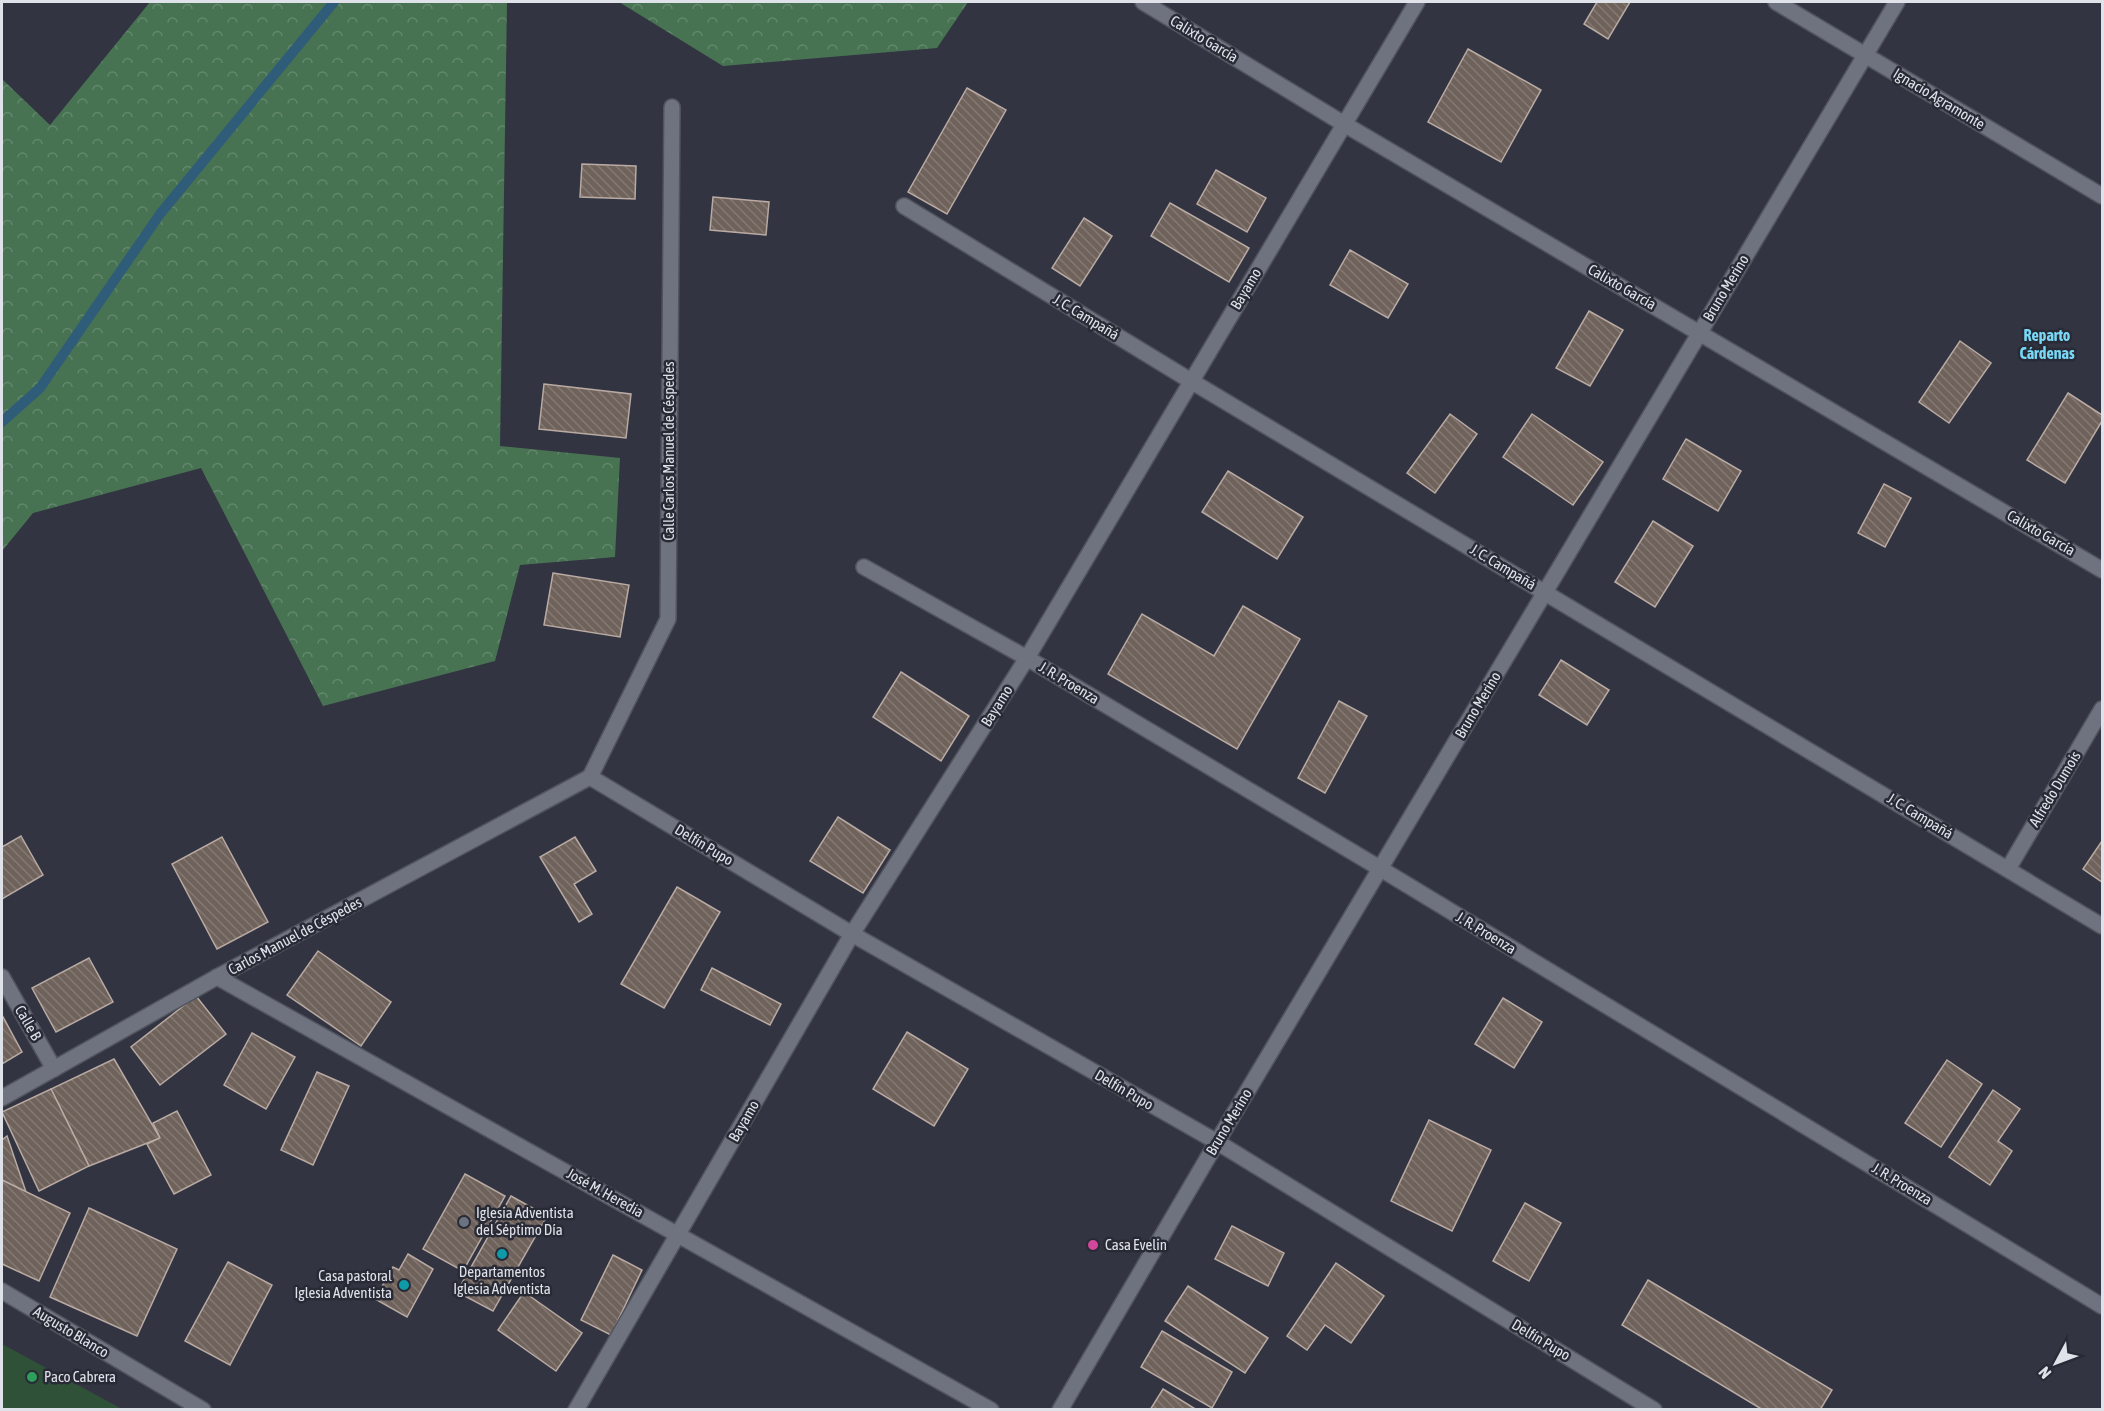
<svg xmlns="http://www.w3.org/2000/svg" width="2104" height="1411" font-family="'Asap Condensed',sans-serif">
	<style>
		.grass { fill: #2f5138 }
		.forest { fill: url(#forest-crowns) }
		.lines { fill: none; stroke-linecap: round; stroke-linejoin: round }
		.stream { stroke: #2f5c79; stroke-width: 10 }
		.building { fill: url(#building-back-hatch); stroke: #b9aaa3; stroke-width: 1.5 }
		.minor-casing { stroke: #51545e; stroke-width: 18 }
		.minor { stroke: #6f727f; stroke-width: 15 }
		.worship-dot { fill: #6b7280; stroke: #282b36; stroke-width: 2 }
		.hotel-dot { fill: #d1479c; stroke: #282b36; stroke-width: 2 }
		.culture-dot { fill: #0f9aa8; stroke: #282b36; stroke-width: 2 }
		.leisure-dot { fill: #2e9e5b; stroke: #282b36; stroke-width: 2 }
		.labels { text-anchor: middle; stroke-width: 5; stroke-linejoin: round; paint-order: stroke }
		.street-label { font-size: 15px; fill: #e0e2ea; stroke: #282b36 }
		.poi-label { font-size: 15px; fill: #e0e2ea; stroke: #282b36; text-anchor: start }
		.neighbourhood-label { font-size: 16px; font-weight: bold; fill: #78d8f6; stroke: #282b36 }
	</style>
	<defs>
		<pattern id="forest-crowns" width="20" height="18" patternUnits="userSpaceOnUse" patternTransform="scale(1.5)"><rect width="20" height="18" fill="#487353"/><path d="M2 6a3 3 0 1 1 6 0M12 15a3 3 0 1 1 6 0" fill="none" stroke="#62876c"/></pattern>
		<pattern id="building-back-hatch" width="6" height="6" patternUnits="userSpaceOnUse" patternTransform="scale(1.5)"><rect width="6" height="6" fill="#6f625b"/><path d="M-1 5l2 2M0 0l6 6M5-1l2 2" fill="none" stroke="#837873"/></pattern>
	</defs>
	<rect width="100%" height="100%" fill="#323541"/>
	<polygon class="grass" points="2,1344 122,1409 2,1409"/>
	<g class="forest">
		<polygon points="150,2 507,2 500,446 620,458 615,557 520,565 495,661 323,706 201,468 33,513 2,551 2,79 50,125"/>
		<polygon points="619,2 968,2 937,48 723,66"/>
	</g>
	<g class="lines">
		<polyline class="stream" points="2,422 40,388 160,214 334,2"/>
	</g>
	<g class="building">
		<polygon points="1597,2 1630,2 1608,39 1584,24"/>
		<polygon points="1468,49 1541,90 1501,162 1428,122"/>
		<polygon points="967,88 1006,110 947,214 908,192"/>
		<polygon points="582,164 636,166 635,199 580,197"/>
		<polygon points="1216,170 1266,198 1247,232 1197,204"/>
		<polygon points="713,197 769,202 766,235 710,230"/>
		<polygon points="1170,203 1249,248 1229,282 1151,236"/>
		<polygon points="1084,218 1112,236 1080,286 1052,268"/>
		<polygon points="1350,250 1408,284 1388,318 1330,285"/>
		<polygon points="1589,311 1623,330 1590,386 1556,368"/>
		<polygon points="1960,341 1991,363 1949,423 1919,402"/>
		<polygon points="544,384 631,394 626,438 539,429"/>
		<polygon points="2068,393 2102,415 2102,421 2065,483 2027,460"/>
		<polygon points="1450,414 1477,434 1435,493 1407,473"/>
		<polygon points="1532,414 1603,462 1573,505 1503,457"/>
		<polygon points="1686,439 1741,471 1718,511 1663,479"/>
		<polygon points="1228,471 1303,517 1277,559 1202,512"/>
		<polygon points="1884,484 1911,498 1885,547 1858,533"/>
		<polygon points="1653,521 1693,546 1655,607 1615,582"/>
		<polygon points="553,573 629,585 620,637 544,625"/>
		<polygon points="1243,606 1300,639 1237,749 1108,674 1142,614 1214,656"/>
		<polygon points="1561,660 1609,690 1587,725 1539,695"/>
		<polygon points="901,672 969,716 941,761 873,717"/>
		<polygon points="1339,701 1367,716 1325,793 1298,778"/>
		<polygon points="838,817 890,850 863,893 810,861"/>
		<polygon points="21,836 43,875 2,899 2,847"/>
		<polygon points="222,837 268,922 217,949 172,864"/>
		<polygon points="575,837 596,871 574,884 592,914 579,922 540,857"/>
		<polygon points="2102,841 2102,882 2083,869"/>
		<polygon points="677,887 720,912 664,1008 621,984"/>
		<polygon points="318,951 391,1002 361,1046 287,995"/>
		<polygon points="89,958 113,1002 56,1032 32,988"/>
		<polygon points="712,968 781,1004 770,1025 701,990"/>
		<polygon points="196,996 226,1034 160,1085 131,1047"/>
		<polygon points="1503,998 1542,1022 1514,1068 1475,1044"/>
		<polygon points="2,1015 22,1052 2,1064"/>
		<polygon points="907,1032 968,1069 934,1126 873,1089"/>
		<polygon points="252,1033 295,1057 266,1109 224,1085"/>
		<polygon points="114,1059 160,1138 89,1166 51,1089"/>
		<polygon points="1947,1060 1982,1084 1941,1147 1905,1123"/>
		<polygon points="317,1072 349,1086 313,1165 281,1150"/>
		<polygon points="51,1089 89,1166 39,1191 2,1112"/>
		<polygon points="1993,1090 2020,1109 1998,1141 2012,1151 1990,1185 1949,1157"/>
		<polygon points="177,1111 211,1175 174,1194 147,1144 160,1138 153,1123"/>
		<polygon points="1429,1120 1491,1150 1452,1231 1391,1201"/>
		<polygon points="7,1136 26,1192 2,1180 2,1140"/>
		<polygon points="465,1174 505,1196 463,1271 423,1249"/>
		<polygon points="2,1180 70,1213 39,1281 2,1264"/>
		<polygon points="511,1196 547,1216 493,1311 457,1292"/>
		<polygon points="1525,1203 1561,1223 1529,1281 1493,1261"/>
		<polygon points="89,1208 177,1249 137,1336 50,1297"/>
		<polygon points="1232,1226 1284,1253 1268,1286 1215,1259"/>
		<polygon points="408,1254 433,1269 407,1317 375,1299 393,1267 399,1270"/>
		<polygon points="613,1255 642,1270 611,1335 581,1320"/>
		<polygon points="228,1262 272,1285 230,1365 185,1341"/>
		<polygon points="1336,1263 1384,1296 1351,1343 1325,1325 1307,1350 1287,1336"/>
		<polygon points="1648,1280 1832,1390 1820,1410 1763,1410 1622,1325"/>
		<polygon points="1188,1286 1268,1338 1245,1373 1165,1321"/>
		<polygon points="524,1292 582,1333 556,1371 498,1330"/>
		<polygon points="1162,1331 1232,1372 1212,1408 1141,1367"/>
		<polygon points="1163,1389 1197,1410 1150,1410"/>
	</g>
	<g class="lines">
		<g class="minor-casing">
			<g id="minor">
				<polyline points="1143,2 1344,124 2102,570"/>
				<polyline points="1776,2 2102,196"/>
				<polyline points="904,206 1191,381 2102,926"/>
				<polyline points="864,567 1027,658 1381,869 2102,1306"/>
				<polyline points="590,777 852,934 1217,1142 1654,1410"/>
				<polyline points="590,777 668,619 672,107"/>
				<polyline points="2008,869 2102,709"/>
				<polyline points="2,977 54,1069"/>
				<polyline points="217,977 991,1410"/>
				<polyline points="2,1098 217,977 590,777"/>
				<polyline points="2,1291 203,1410"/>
				<polyline points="576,1410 852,934 1027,658 1417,2"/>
				<polyline points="1060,1410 1217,1142 1897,2"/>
			</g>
		</g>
		<use href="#minor" class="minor"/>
	</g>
	<circle class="worship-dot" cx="464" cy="1222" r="6"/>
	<circle class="hotel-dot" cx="1093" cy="1245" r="6"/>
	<g class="culture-dot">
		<circle cx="502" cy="1254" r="6"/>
		<circle cx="404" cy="1285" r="6"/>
	</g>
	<circle class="leisure-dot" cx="32" cy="1377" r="6"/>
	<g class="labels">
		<g class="street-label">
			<text transform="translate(1204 39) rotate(31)" y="5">Calixto García</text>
			<text transform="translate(1939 99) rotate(31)" y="5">Ignacio Agramonte</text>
			<text transform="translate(1622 287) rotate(30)" y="5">Calixto García</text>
			<text transform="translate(1726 288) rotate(-59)" y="5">Bruno Merino</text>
			<text transform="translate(1246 289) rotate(-59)" y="5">Bayamo</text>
			<text transform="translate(1086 317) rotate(31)" y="5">J. C. Campañá</text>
			<text transform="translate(669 451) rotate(-90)" y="5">Calle Carlos Manuel de Céspedes</text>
			<text transform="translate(2041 533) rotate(30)" y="5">Calixto García</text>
			<text transform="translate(1503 567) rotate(31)" y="5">J. C. Campañá</text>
			<text transform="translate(1069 683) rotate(31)" y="5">J. R. Proenza</text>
			<text transform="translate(1478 705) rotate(-59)" y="5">Bruno Merino</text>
			<text transform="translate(997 706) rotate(-58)" y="5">Bayamo</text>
			<text transform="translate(2055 789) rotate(-59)" y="5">Alfredo Dumois</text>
			<text transform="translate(1920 816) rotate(31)" y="5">J. C. Campañá</text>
			<text transform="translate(704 845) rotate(31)" y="5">Delfín Pupo</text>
			<text transform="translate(1486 933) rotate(31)" y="5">J. R. Proenza</text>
			<text transform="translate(295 936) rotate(-28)" y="5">Carlos Manuel de Céspedes</text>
			<text transform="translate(28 1023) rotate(60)" y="5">Calle B</text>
			<text transform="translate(1124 1090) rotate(30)" y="5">Delfín Pupo</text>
			<text transform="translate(744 1121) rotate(-60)" y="5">Bayamo</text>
			<text transform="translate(1229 1122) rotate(-59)" y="5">Bruno Merino</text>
			<text transform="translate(1902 1184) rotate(31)" y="5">J. R. Proenza</text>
			<text transform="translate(605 1193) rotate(29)" y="5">José M. Heredia</text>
			<text transform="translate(71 1332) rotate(31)" y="5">Augusto Blanco</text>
			<text transform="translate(1541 1340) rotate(31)" y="5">Delfín Pupo</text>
		</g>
		<g class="poi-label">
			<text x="476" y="1218">Iglesia Adventista<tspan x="476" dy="17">del Séptimo Día</tspan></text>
			<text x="1105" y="1250">Casa Evelin</text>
			<text x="502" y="1277" text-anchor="middle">Departamentos<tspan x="502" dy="17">Iglesia Adventista</tspan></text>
			<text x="392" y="1281" text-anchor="end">Casa pastoral<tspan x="392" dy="17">Iglesia Adventista</tspan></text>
			<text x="44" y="1382">Paco Cabrera</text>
		</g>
		<g class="neighbourhood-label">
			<text x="2047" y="341">Reparto<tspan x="2047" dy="18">Cárdenas</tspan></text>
		</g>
	</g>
	<rect width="2104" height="1411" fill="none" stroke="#e0e2ea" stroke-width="6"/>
	<g transform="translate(2056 1363) rotate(229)" stroke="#282b36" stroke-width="4.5" paint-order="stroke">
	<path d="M0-4.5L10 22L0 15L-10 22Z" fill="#e0e2ea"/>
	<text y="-9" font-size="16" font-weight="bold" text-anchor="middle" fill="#e0e2ea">N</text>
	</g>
</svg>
